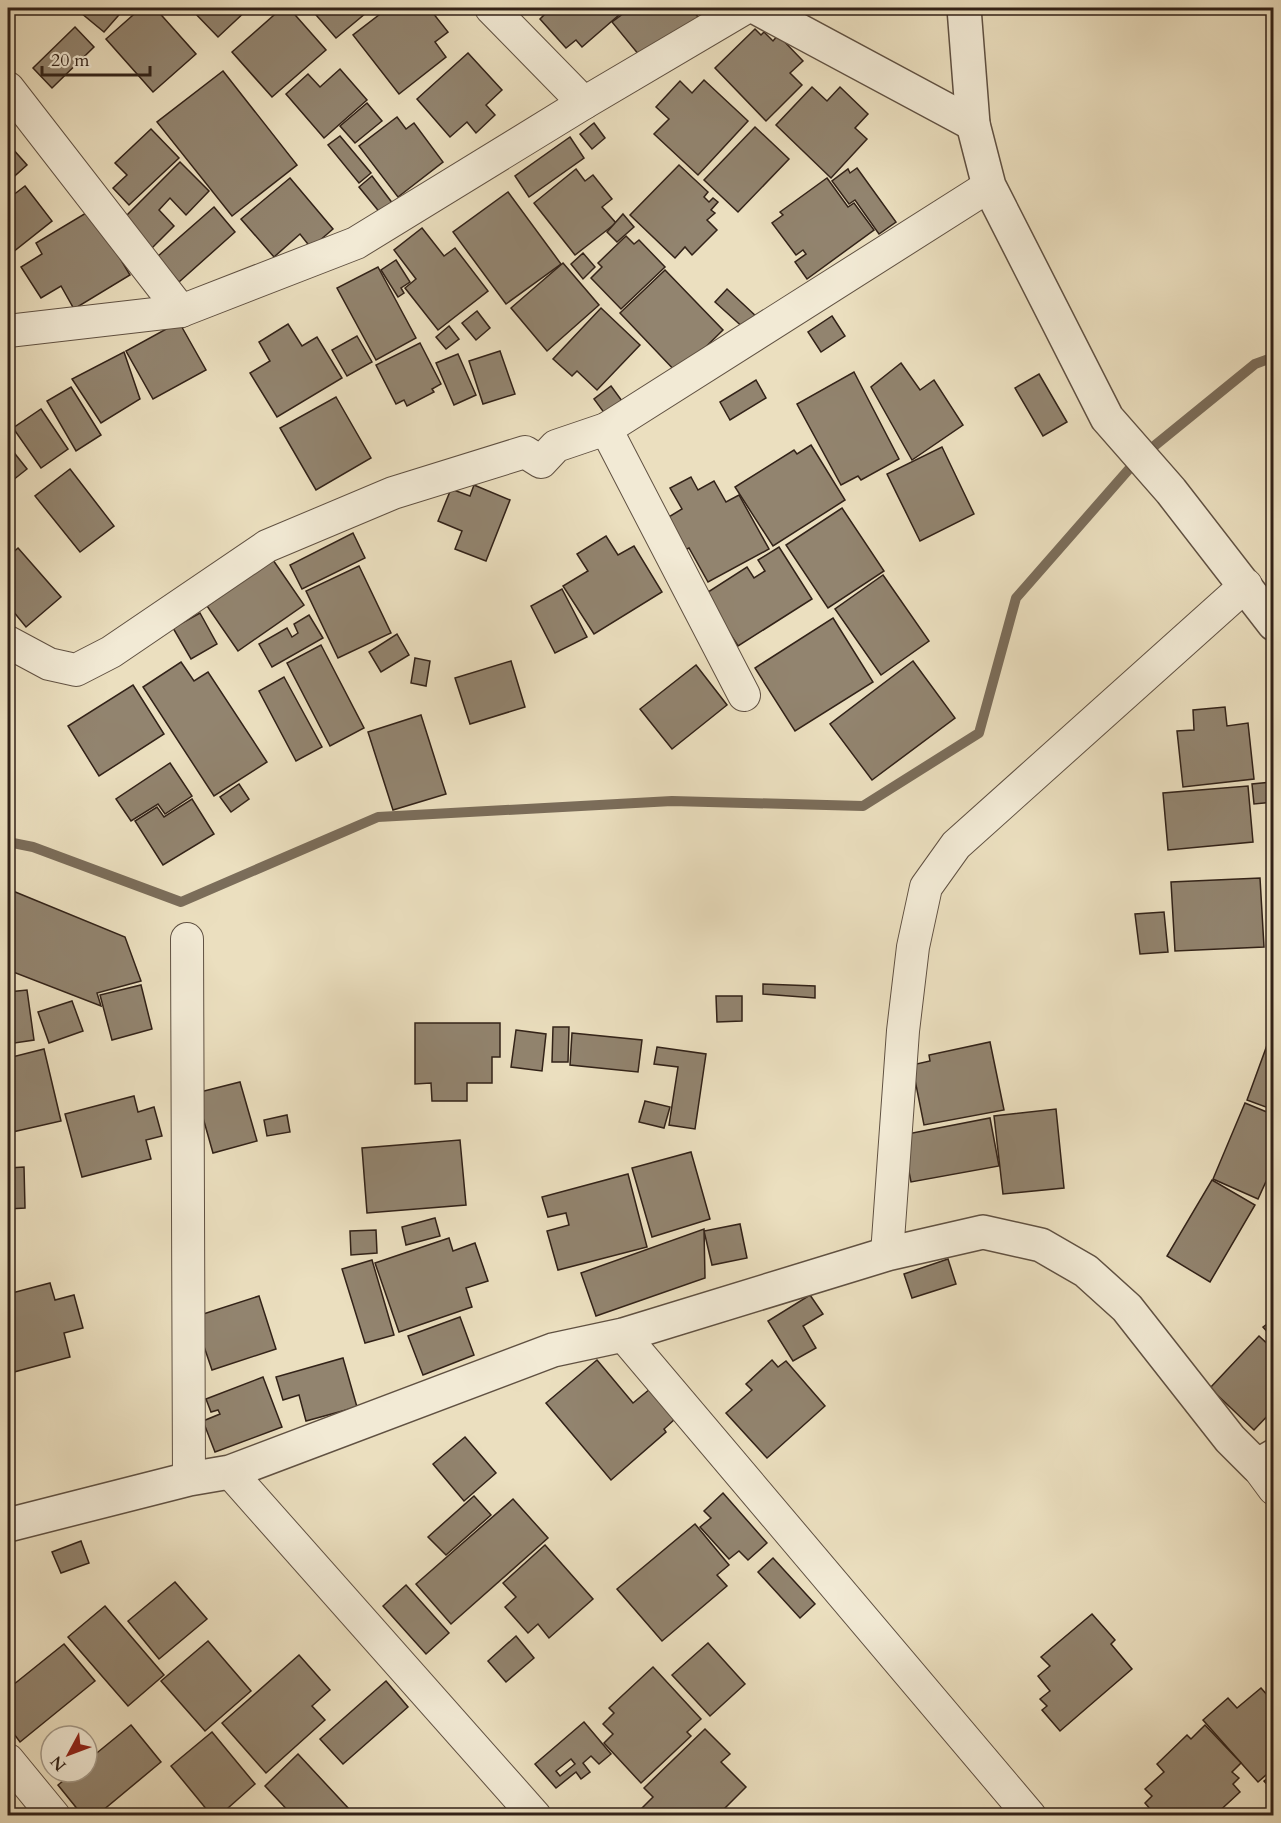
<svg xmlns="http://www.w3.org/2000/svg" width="1281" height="1823" font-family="Cardo,serif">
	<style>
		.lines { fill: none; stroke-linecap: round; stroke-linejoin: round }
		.stream { stroke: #7b6d5a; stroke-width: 10 }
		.building { fill: #92846f; stroke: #322218; stroke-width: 1.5; fill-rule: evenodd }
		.minor-casing { stroke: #605142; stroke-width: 34 }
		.tertiary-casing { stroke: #605142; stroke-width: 36 }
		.minor { stroke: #f2ead5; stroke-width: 32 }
		.tertiary { stroke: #f2ead5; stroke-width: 33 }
	</style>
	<rect width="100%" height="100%" fill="#ebdfbf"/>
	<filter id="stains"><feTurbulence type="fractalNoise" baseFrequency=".00333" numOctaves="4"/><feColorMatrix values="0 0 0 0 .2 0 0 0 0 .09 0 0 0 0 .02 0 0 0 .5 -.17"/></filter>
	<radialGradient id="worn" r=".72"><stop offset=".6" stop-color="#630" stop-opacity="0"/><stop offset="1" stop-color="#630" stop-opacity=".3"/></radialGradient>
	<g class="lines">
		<polyline class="stream" points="8,842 33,847 181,902 378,817 672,801 863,806 979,733 1016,598 1137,460 1255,364 1274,357"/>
	</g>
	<g class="building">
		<polygon points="75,8 125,8 104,32"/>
		<polygon points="141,8 155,8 196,54 153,92 106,39"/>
		<polygon points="190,8 249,8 218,37"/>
		<polygon points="282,8 289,8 326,50 272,97 232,52"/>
		<polygon points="310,8 372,8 336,38"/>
		<polygon points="388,8 414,8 419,14 429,8 448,32 435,42 446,57 399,94 353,35"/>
		<polygon points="545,8 627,8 582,47 576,40 566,48 540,19 548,11"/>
		<polygon points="631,8 697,8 693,11 699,18 644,61 612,22"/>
		<polygon points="75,27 94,47 52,88 33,68"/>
		<polygon points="755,29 761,35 764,32 773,41 778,35 803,61 790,73 802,85 766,121 715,68"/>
		<polygon points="468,53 502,90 486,105 495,115 476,133 467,122 450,137 417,99"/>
		<polygon points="340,69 367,100 324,138 286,94 308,74 320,87"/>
		<polygon points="223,71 297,165 232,216 157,122"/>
		<polygon points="704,80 748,121 698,175 654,134 669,119 656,107 680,81 692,93"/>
		<polygon points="812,87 827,101 840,87 868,114 855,128 867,139 831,178 776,125"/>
		<polygon points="367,103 382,121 355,143 340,126"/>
		<polygon points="397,117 406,129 414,123 443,162 398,197 359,146"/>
		<polygon points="594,123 605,138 592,149 580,134"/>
		<polygon points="755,127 789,159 738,212 704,180"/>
		<polygon points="151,129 179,158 129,205 113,188 127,175 115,163"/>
		<polygon points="340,136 371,173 359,183 328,145"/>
		<polygon points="570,137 584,158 529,197 515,176"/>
		<polygon points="12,148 27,165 8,182 8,152"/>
		<polygon points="180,162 209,191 186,215 170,198 159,210 174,226 152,248 124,218"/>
		<polygon points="679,165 708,192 704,197 709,202 713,198 718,202 711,210 715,213 707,220 717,230 692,255 685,247 675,258 630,215"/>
		<polygon points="857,168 896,222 879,234 855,200 849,204 832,181 848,169 850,173"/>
		<polygon points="576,169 585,181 593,175 612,199 602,207 616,223 575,255 534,203"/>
		<polygon points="372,176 393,204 381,214 359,187"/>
		<polygon points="290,178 333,229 311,248 300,234 274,257 241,219"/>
		<polygon points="827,178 848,207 854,203 874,230 807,279 795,262 806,254 803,250 796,255 772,223 783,215 780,212"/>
		<polygon points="25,186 52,221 8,256 8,199"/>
		<polygon points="508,192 561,264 506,304 453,232"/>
		<polygon points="214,207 235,232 179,282 157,257"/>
		<polygon points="91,210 130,275 74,309 61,286 41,298 21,267 42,254 36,243"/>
		<polygon points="623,214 634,227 617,242 607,232"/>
		<polygon points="422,228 444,256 455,248 488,291 438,330 405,288 416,279 394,250"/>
		<polygon points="626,236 634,244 639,240 665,267 621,309 591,278 602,267 598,263"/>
		<polygon points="583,253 595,267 583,279 571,264"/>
		<polygon points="396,260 410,282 401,288 404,293 398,297 381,270"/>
		<polygon points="563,263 599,305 547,351 511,308"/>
		<polygon points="378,267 416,338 376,360 337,288"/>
		<polygon points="665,270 723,330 678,374 620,313"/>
		<polygon points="727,289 758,318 747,331 715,302"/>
		<polygon points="601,308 640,345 597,390 577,371 572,376 553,359"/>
		<polygon points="477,311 490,328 476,340 462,323"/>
		<polygon points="832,316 845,336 821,352 808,332"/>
		<polygon points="179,322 206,370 153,399 126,351"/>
		<polygon points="288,324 302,346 317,337 342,378 277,417 250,373 270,361 259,342"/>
		<polygon points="449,326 459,339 446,349 436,337"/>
		<polygon points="357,336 372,362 347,376 332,350"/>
		<polygon points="420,343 441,384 432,389 434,392 407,406 404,400 396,404 376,365"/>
		<polygon points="500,351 515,394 483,404 469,361"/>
		<polygon points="124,352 140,399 101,423 72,379"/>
		<polygon points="458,354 476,395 454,405 436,363"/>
		<polygon points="901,363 920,390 934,380 963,425 912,460 871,387"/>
		<polygon points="854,372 899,459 861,480 858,476 841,485 797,404"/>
		<polygon points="1039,374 1067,422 1043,436 1015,388"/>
		<polygon points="756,380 766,398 730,420 720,402"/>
		<polygon points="611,386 625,405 608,418 594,399"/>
		<polygon points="71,387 101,435 76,451 47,401"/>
		<polygon points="336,397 371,458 316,490 280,428"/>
		<polygon points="41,409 68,449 41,468 13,428"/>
		<polygon points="8,445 27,469 8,484"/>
		<polygon points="811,445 845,500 773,546 735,487 794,450 797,454"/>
		<polygon points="942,447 974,514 920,541 887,474"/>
		<polygon points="70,469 114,526 80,552 35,496"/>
		<polygon points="691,477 698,490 714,481 726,502 739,495 769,549 708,582 689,548 685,550 667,518 682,509 670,488"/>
		<polygon points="474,485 510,500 486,561 455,549 462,531 438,521 451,489 470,496"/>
		<polygon points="842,508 884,571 828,608 786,545"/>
		<polygon points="353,533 365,558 302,589 290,565"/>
		<polygon points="606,536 618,555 634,546 662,592 594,634 563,586 588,571 577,554"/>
		<polygon points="779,547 812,599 738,646 705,594 747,567 754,578 765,571 758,560"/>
		<polygon points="18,548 61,597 26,627 8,605 8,557"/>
		<polygon points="273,560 304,605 238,651 207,606"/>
		<polygon points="359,566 391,633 338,658 306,591"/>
		<polygon points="883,575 929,641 881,675 835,609"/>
		<polygon points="562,589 587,637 555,653 531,606"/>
		<polygon points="200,613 217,644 191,659 173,628"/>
		<polygon points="309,615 323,638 272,667 259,644 287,628 292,637 298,633 294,624"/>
		<polygon points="833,618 873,682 795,731 755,668"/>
		<polygon points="397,634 409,655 381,672 369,652"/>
		<polygon points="321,645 364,728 330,746 287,663"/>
		<polygon points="415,658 430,661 426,686 411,683"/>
		<polygon points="511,661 525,707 470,724 455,678"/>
		<polygon points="913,661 955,718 872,780 830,724"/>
		<polygon points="181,662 194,681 208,672 267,762 214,796 143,687"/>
		<polygon points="696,665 727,705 672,749 640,709"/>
		<polygon points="284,677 322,747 296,761 259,691"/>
		<polygon points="133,685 164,734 99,776 68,726"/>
		<polygon points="1225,707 1227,726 1248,723 1254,779 1183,787 1177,731 1194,730 1193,710"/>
		<polygon points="421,715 446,794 393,810 368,732"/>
		<polygon points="170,763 192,796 165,814 158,804 131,821 116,799"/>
		<polygon points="1273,782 1274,802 1254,804 1252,784"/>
		<polygon points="239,784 249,799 231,812 220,797"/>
		<polygon points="1248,786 1253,842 1168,850 1163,793"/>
		<polygon points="192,799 214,834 163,865 135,821 157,807 164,817"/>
		<polygon points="1260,878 1264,947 1175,951 1171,882"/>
		<polygon points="8,889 125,937 141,981 97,993 101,1006 8,970"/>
		<polygon points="1164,912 1168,952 1140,954 1135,914"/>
		<polygon points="763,984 815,986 815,998 763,994"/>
		<polygon points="141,985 152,1029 112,1040 100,995"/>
		<polygon points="27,990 34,1040 8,1044 8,992"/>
		<polygon points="716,996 742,996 742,1021 717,1022"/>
		<polygon points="72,1001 83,1031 49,1043 38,1012"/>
		<polygon points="415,1023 500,1023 500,1057 492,1057 492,1083 467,1083 467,1101 432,1101 431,1083 415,1084"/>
		<polygon points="1274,1026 1274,1110 1247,1100"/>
		<polygon points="553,1027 569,1027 568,1062 552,1062"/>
		<polygon points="516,1030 546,1034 542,1071 511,1067"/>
		<polygon points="572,1033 642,1040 638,1072 570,1065"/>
		<polygon points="990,1042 1004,1110 924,1125 912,1065 930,1061 929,1055"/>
		<polygon points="657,1047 706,1054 695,1129 669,1125 678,1067 654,1064"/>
		<polygon points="44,1049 61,1121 8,1133 8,1058"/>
		<polygon points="240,1082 257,1141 213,1153 196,1093"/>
		<polygon points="134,1096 138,1112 154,1107 162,1136 146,1140 151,1159 82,1177 65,1114"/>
		<polygon points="645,1101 670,1107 664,1128 639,1122"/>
		<polygon points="1245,1103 1274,1115 1274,1164 1258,1199 1213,1179"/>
		<polygon points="1056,1109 1064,1188 1003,1194 994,1116"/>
		<polygon points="287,1115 290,1132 267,1136 264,1120"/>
		<polygon points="990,1118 999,1166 911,1182 902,1135"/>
		<polygon points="460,1140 466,1205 367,1213 362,1148"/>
		<polygon points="691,1152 710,1219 652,1237 632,1168"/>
		<polygon points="24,1167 25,1208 8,1209 8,1168"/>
		<polygon points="628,1174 647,1247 558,1270 547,1231 569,1225 566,1213 548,1217 542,1197"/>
		<polygon points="1212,1180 1255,1205 1210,1282 1167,1256"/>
		<polygon points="435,1218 440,1236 406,1245 402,1227"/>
		<polygon points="740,1224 747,1258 712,1265 704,1231"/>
		<polygon points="704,1229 705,1278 596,1316 581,1273"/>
		<polygon points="376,1230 377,1253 351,1255 350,1231"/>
		<polygon points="449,1238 453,1251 475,1243 488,1281 466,1288 472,1307 399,1332 375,1263"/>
		<polygon points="948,1259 956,1284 912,1298 904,1274"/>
		<polygon points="372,1260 394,1335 365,1343 342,1269"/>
		<polygon points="50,1283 55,1300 74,1295 83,1328 64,1333 70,1357 14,1372 8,1348 8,1294"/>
		<polygon points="810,1295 823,1314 803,1326 816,1348 793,1361 768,1321"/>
		<polygon points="259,1296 276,1349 212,1370 194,1317"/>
		<polygon points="460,1317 474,1355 423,1375 408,1336"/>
		<polygon points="1274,1319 1274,1339 1263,1327"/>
		<polygon points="1259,1336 1274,1350 1274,1409 1254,1430 1210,1388"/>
		<polygon points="343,1358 357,1407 306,1421 299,1395 283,1400 276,1377"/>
		<polygon points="597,1360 633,1403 650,1389 675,1419 664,1429 666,1432 611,1480 546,1403"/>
		<polygon points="772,1360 778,1367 786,1361 825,1406 767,1458 726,1413 752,1390 746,1384"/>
		<polygon points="263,1377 282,1427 215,1452 203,1421 220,1414 218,1410 211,1412 206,1399"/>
		<polygon points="465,1437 496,1473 464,1501 433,1464"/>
		<polygon points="723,1493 767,1543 748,1560 739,1551 729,1559 700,1527 711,1518 704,1511"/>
		<polygon points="474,1496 491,1515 446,1555 428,1537"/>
		<polygon points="513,1499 548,1538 451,1624 416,1584"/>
		<polygon points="695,1524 729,1565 717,1575 727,1586 662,1641 617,1589"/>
		<polygon points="81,1541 89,1563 61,1573 52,1552"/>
		<polygon points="545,1545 593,1599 549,1638 538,1624 528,1633 505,1607 516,1597 503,1583"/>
		<polygon points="773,1558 815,1604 800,1618 758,1572"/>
		<polygon points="175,1582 207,1619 159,1659 128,1621"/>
		<polygon points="406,1585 449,1633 426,1654 383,1606"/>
		<polygon points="105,1606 164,1675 128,1706 68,1637"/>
		<polygon points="1092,1614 1115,1640 1111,1644 1132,1669 1060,1731 1042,1710 1047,1706 1040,1699 1050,1691 1038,1676 1050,1666 1041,1657"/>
		<polygon points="516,1636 534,1658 506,1682 488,1661"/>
		<polygon points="208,1641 251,1691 205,1731 161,1681"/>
		<polygon points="708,1643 745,1684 710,1716 672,1675"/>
		<polygon points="64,1644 95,1681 20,1742 8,1726 8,1689"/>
		<polygon points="299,1655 330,1690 312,1706 325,1720 266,1773 222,1723"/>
		<polygon points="653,1667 701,1719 687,1732 691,1736 641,1783 604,1743 613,1734 603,1724 614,1713 609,1708"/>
		<polygon points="386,1681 408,1707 343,1764 320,1739"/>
		<polygon points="1261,1688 1268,1696 1274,1691 1274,1768 1258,1782 1203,1720 1228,1698 1237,1708"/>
		<path d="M584 1722 611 1754 599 1764 591 1756 583 1763 590 1772 581 1779 576 1772 556 1788 535 1764ZM571 1759 575 1764 560 1776 556 1771Z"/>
		<polygon points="131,1725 161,1762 96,1816 83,1816 58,1785 74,1772 87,1772 87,1761"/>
		<polygon points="1205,1725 1241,1763 1232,1772 1239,1778 1233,1784 1240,1792 1214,1816 1156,1816 1145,1803 1152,1796 1145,1789 1164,1772 1157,1764 1187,1735 1191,1739"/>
		<polygon points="705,1729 730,1754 721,1762 746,1787 717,1816 641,1816 638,1812 653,1797 644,1788"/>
		<polygon points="212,1732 255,1784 219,1816 212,1816 171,1766"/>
		<polygon points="298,1754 350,1810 344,1816 293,1816 265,1786"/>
		<polygon points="1274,1773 1274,1792 1264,1781"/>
	</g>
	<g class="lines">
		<g class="minor-casing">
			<g id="minor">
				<polyline points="491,8 584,103"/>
				<polyline points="8,88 181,311"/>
				<polyline points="8,331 181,311 356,243 584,103 745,8"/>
				<polyline points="606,429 744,695"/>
				<polyline points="8,642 49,664 76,670 111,652 267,546 393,493 525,452 541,462 556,446 606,429 989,186"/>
				<polyline points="187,939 189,1479"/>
				<polyline points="887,1254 903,1031 913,947 926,887 956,845 1246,585"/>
				<polyline points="623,1335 1030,1816"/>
				<polyline points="1257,1466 1274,1489"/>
				<polyline points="230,1472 535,1816"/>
				<polyline points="8,1760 54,1816"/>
			</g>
		</g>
		<g class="tertiary-casing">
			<g id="tertiary">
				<polyline points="757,8 973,124"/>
				<polyline points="964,8 973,124 989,186 1107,418 1171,491 1274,624"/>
				<polyline points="8,1525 189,1479 230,1472 553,1350 623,1335 887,1254 983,1232 1041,1245 1086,1271 1127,1308 1230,1439 1257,1466 1274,1456"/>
			</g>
		</g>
		<use href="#minor" class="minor"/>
		<use href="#tertiary" class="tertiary"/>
	</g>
	<rect width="1281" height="1823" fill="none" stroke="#ebdfbf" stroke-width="30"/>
	<rect x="9" y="9" width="1263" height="1805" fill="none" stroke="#322218" stroke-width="3"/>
	<rect x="15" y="15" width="1251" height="1793" fill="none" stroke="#322218" stroke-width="1.5"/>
	<g transform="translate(69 1754) rotate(229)"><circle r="28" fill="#f2ead5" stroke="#a59a89" stroke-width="1.5"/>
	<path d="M0-4.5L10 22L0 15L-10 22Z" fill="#8f2418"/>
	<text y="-9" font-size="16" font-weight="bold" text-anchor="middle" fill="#322218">N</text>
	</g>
	<path d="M42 66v9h108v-9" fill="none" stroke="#322218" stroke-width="3"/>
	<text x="51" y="66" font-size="18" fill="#322218" stroke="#f2ead5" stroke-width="4.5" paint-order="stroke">20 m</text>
	<rect width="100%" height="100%" filter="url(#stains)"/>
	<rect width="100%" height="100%" fill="url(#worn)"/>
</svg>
